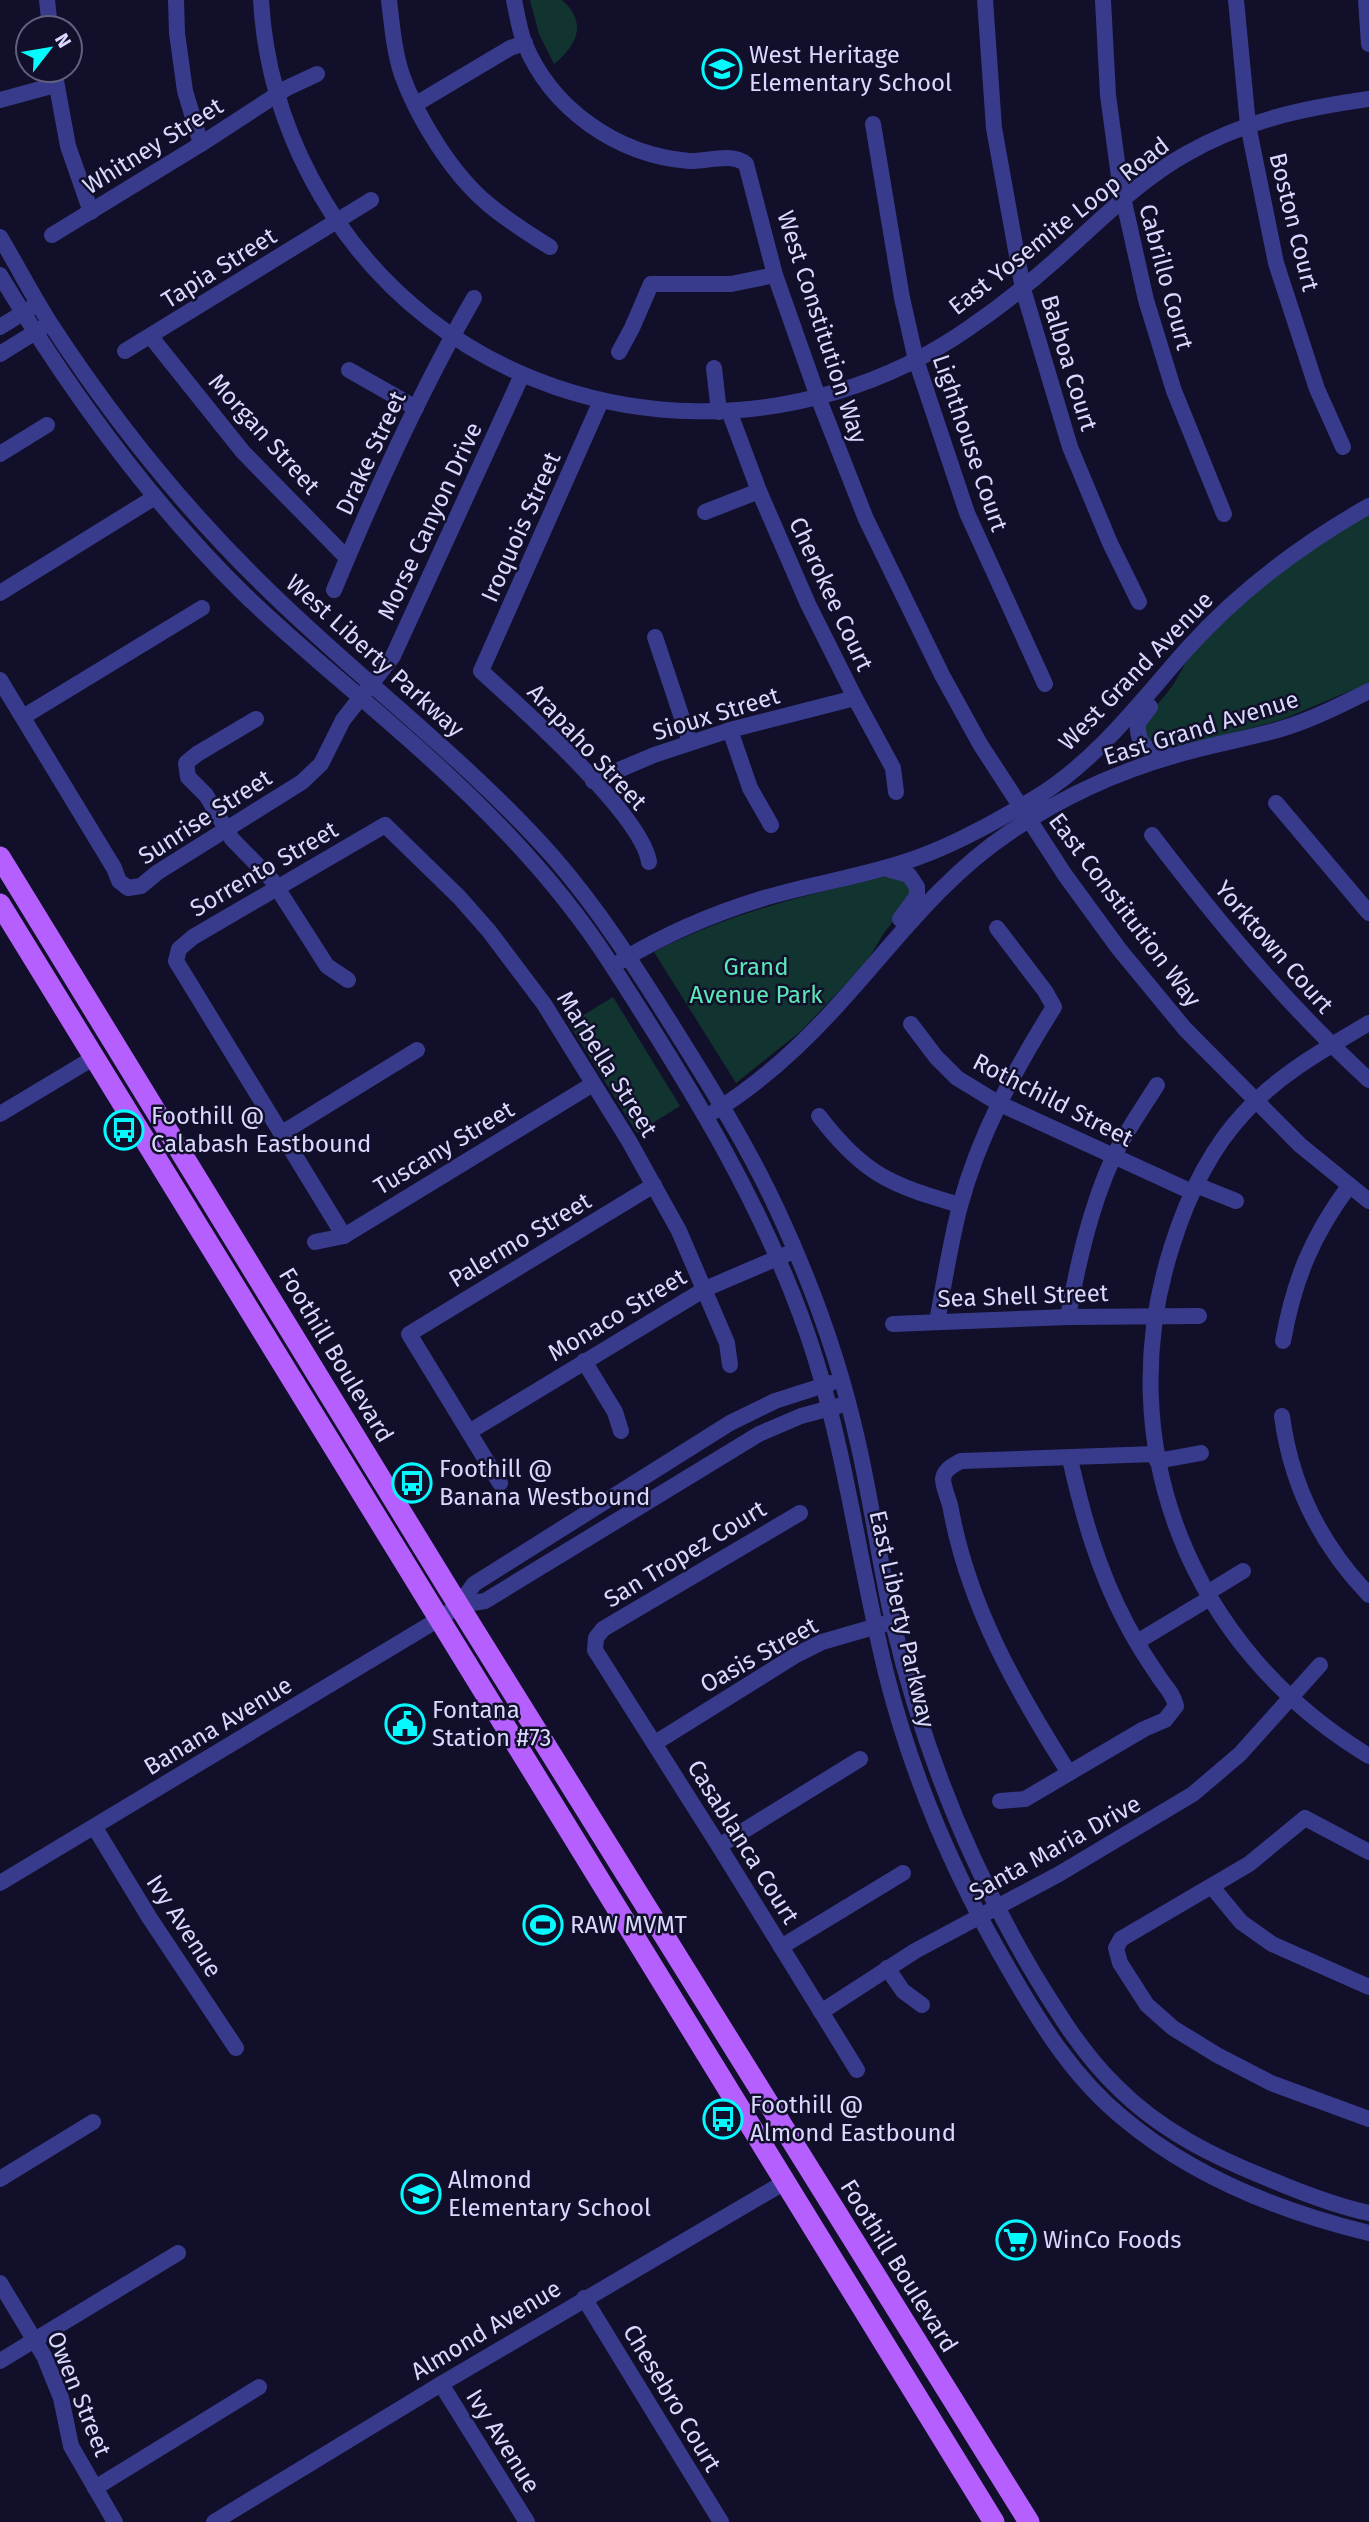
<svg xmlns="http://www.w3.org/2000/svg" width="1369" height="2522" font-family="'Fira Sans',sans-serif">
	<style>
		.green { fill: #123430 }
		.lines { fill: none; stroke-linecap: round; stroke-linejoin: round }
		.minor { stroke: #383b8b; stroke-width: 16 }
		.major { stroke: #b65fff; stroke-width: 21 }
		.labels { text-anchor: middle; stroke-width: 5; stroke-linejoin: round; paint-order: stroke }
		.poi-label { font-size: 24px; fill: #d9d8ff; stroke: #110f2a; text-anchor: start }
		.street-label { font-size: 24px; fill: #d9d8ff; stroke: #110f2a }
		.park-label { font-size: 24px; fill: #5ce7b9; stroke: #110f2a }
	</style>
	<rect width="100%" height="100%" fill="#110f2a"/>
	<g class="green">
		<path d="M530 0H562C588 23 577 45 554 64L539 34Z"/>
		<path d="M1369 514V683L1281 720 1217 737 1171 748 1158 747 1147 739 1144 724 1146 718C1155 707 1165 696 1173 685 1180 674 1184 663 1193 653 1237 599 1309 550 1369 514Z"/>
		<path d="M891 875 908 883 911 896 902 910 884 933 866 963 801 1031 736 1083 654 952C731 912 807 895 891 875Z"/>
		<polygon points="613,997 680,1106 637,1133 569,1024"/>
	</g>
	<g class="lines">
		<g class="minor">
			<polyline points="47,0 50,28"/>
			<polyline points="176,0 177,33 185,91 201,144"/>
			<path d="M261 0C268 124 331 243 429 319 585 440 807 441 969 328 1001 306 1030 283 1059 257 1100 221 1138 181 1186 154 1243 121 1304 108 1369 99"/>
			<path d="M389 0C392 25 394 51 402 75 418 119 452 174 488 204 508 221 529 234 550 247"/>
			<path d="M514 0C517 14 519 28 524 42 551 109 617 155 689 161 706 162 731 152 746 164L775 275 818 397 866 519 942 675 980 744 1065 875 1119 949 1185 1029 1300 1145 1369 1201"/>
			<polyline points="985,0 994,128 1023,289 1070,447 1110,543 1139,602"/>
			<polyline points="1103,0 1108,95 1120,184 1146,300 1174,391 1224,514"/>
			<polyline points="1236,0 1248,125 1276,263 1317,389 1343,447"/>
			<polyline points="1366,0 1369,44"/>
			<polyline points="54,70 68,146 91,212"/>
			<polyline points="0,100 55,85"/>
			<polyline points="416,104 510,48 525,43"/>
			<polyline points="873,124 902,298 916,360 967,513 1045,684"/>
			<polyline points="52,235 201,144 287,88 317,74"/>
			<path d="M0 237C17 265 32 295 50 323 112 418 182 506 263 585 358 679 466 758 555 859 599 910 634 965 670 1022 710 1086 750 1149 781 1218 814 1290 841 1366 858 1443 872 1504 880 1566 894 1627 923 1749 970 1866 1034 1974 1058 2013 1082 2053 1115 2085 1160 2131 1216 2158 1274 2181 1305 2194 1336 2206 1369 2213"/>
			<path d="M0 275C69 390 146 497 241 591 289 638 340 679 390 723 472 794 550 870 609 961 690 1086 770 1214 815 1357 847 1461 860 1568 886 1673 912 1777 956 1879 1010 1971 1041 2025 1074 2078 1123 2118 1192 2176 1282 2212 1369 2233"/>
			<polyline points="0,327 31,308"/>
			<polyline points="151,337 243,452 347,558"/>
			<polyline points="125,351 371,200"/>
			<polyline points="619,352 632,328 651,284 731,284 775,275"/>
			<polyline points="0,354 42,328"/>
			<polyline points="714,368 719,412"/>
			<polyline points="349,370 416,408"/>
			<path d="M601 401 481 671C520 707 642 814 649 862"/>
			<polyline points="729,411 759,491 808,604 855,698 893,768 896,792"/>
			<polyline points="0,454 47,425"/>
			<polyline points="705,512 759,491"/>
			<path d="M334 590C375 491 420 391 474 298"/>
			<polyline points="0,593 155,497"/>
			<polyline points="655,637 690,742"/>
			<polyline points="0,680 114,868 119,881 128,888 141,886 158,872 302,782 321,764 343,720 393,656 522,375"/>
			<path d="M1150 707 1138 723C1136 748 1152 753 1173 756"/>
			<polyline points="23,717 202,608"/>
			<polyline points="256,719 197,754 186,763 188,777 206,795 232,839 272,880 327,966 348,980"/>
			<polyline points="730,730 750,788 771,825"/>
			<polyline points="593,781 654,755 730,730 855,698"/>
			<polyline points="1276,803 1369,913"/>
			<path d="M1152 835C1219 923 1288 1006 1369 1080"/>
			<polyline points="887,869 909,875 917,887 917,896 900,919"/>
			<path d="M621 961C664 935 712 914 761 899 813 883 868 876 919 857 960 842 1000 819 1037 797 1098 759 1140 702 1187 649 1238 592 1302 544 1369 506"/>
			<path d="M1369 1023C1325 1049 1279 1074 1245 1112 1210 1149 1187 1198 1172 1246 1108 1445 1191 1649 1369 1756"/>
			<polyline points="911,1024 936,1057 957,1078 998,1103 1192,1192"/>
			<path d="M715 1111C764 1081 808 1039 846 996 898 938 944 876 1010 832 1059 799 1117 772 1173 756 1209 745 1246 739 1281 729 1311 720 1341 705 1369 691"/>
			<polyline points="0,1114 95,1057"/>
			<path d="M819 1116C864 1175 891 1185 960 1205"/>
			<polyline points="282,1133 417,1050"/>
			<polyline points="1196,1185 1236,1201"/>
			<polyline points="344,1236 176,961 179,949 193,937 385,825 459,897 489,931 544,1004 629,1141 679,1231 727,1343 730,1365"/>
			<polyline points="315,1242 344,1236 593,1084"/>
			<path d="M1068 1317C1078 1263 1090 1209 1112 1160 1124 1134 1142 1109 1157 1085"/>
			<path d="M937 1322C944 1283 950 1244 960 1206 979 1135 1015 1069 1054 1007L1045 991 997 928"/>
			<polyline points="893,1324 1068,1317 1199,1316"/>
			<path d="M1283 1341C1294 1280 1312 1236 1349 1186"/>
			<polyline points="584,1361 615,1412 621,1431"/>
			<path d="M1282 1416C1291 1485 1320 1544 1369 1595"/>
			<polyline points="469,1432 705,1289 787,1254"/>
			<polyline points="1157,1461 1201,1453"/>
			<polyline points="500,1483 409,1334 654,1185"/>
			<polyline points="800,1513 603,1629 596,1638 595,1650 719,1846 857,2070"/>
			<polyline points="1207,1593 1243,1571"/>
			<polyline points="459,1605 485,1601 759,1434 801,1416 838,1406"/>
			<polyline points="1137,1642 1210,1598"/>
			<polyline points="655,1743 796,1655 822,1642 884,1624"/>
			<path d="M1069 1773C1017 1691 969 1607 951 1510 950 1501 943 1488 943 1479 944 1469 954 1465 961 1461L1155 1454"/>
			<path d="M1000 1801 1025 1799 1144 1729 1165 1720 1176 1706C1173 1692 1164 1686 1157 1674 1146 1658 1135 1640 1126 1623 1098 1570 1083 1516 1070 1459"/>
			<polyline points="95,1828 149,1917 236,2048"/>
			<polyline points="719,1846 860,1759"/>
			<polyline points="1369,1852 1305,1818 1249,1864 1121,1939 1116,1948 1120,1963 1147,2005 1173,2028 1217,2055 1271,2083 1369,2119"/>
			<polyline points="0,1883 439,1619 459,1605 474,1584 730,1423 775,1401 831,1383"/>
			<polyline points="1212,1887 1241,1922 1272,1944 1369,1987"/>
			<polyline points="781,1947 903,1873"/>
			<polyline points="887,1968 903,1991 922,2005"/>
			<polyline points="821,2012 915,1951 1059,1874 1193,1794 1240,1754 1320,1665"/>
			<polyline points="0,2179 93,2122"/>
			<polyline points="0,2283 44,2356 61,2398 71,2446 115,2522"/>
			<polyline points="584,2298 721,2522"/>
			<polyline points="0,2361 178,2253"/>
			<polyline points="441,2384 527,2522"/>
			<polyline points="95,2488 259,2387"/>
			<polyline points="214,2522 441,2384 785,2182"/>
		</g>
		<g class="major">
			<polyline points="0,857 446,1585 1029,2522"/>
			<polyline points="0,904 994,2522"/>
		</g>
	</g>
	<defs>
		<g id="school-ring" transform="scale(2.0125)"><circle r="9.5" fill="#110f2a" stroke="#04faff" stroke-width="1.5"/><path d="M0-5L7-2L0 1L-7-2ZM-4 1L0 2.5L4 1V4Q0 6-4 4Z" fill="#04faff"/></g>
		<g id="bus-ring" transform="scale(2.0125)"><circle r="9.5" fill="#110f2a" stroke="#04faff" stroke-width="1.5"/><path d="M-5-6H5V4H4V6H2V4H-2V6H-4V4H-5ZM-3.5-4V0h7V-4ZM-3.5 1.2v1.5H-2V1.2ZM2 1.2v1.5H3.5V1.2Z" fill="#04faff"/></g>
		<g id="civic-ring" transform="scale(2.0125)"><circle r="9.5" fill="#110f2a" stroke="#04faff" stroke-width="1.5"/><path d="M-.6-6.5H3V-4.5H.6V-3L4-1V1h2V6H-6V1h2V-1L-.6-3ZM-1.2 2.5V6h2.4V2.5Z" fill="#04faff"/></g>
		<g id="stadium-ring" transform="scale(2.0125)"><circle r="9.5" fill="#110f2a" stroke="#04faff" stroke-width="1.5"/><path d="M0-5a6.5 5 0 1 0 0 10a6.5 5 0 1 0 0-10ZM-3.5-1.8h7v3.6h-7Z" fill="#04faff"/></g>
		<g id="supermarket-ring" transform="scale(2.0125)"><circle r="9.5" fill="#110f2a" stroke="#04faff" stroke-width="1.5"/><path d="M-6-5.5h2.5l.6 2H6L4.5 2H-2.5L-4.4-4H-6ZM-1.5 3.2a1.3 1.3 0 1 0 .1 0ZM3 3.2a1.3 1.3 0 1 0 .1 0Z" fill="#04faff"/></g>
	</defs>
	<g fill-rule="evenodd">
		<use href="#school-ring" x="722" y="69"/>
		<use href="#bus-ring" x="124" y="1130"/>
		<use href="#bus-ring" x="412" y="1483"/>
		<use href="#civic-ring" x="405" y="1724"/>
		<use href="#stadium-ring" x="543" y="1925"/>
		<use href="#bus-ring" x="723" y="2119"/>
		<use href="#school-ring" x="421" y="2194"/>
		<use href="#supermarket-ring" x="1016" y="2240"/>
	</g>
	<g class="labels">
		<g class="poi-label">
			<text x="749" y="63">West Heritage<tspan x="749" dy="28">Elementary School</tspan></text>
			<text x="151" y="1124">Foothill @<tspan x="151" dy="28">Calabash Eastbound</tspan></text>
			<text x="439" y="1477">Foothill @<tspan x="439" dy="28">Banana Westbound</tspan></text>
			<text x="432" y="1718">Fontana<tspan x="432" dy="28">Station #73</tspan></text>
			<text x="570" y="1933">RAW MVMT</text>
			<text x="750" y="2113">Foothill @<tspan x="750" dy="28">Almond Eastbound</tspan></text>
			<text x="448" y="2188">Almond<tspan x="448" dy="28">Elementary School</tspan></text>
			<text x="1043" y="2248">WinCo Foods</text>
		</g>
		<g class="street-label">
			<text transform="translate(153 146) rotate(-32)" y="8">Whitney Street</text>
			<text transform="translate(1294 222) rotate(76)" y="8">Boston Court</text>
			<text transform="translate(1059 226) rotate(-38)" y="8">East Yosemite Loop Road</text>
			<text transform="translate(219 268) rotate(-32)" y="8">Tapia Street</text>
			<text transform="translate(1166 277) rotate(75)" y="8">Cabrillo Court</text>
			<text transform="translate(822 327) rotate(72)" y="8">West Constitution Way</text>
			<text transform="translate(1069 363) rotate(73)" y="8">Balboa Court</text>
			<text transform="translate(264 434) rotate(48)" y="8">Morgan Street</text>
			<text transform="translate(970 443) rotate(71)" y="8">Lighthouse Court</text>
			<text transform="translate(371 453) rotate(-65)" y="8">Drake Street</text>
			<text transform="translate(430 521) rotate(-65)" y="8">Morse Canyon Drive</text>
			<text transform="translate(521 527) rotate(-66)" y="8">Iroquois Street</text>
			<text transform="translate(831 594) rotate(65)" y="8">Cherokee Court</text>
			<text transform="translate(375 656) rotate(42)" y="8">West Liberty Parkway</text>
			<text transform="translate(1136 671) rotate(-46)" y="8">West Grand Avenue</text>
			<text transform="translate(716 714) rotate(-17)" y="8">Sioux Street</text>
			<text transform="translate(1201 728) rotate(-17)" y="8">East Grand Avenue</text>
			<text transform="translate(587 747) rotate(47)" y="8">Arapaho Street</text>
			<text transform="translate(205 817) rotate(-33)" y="8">Sunrise Street</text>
			<text transform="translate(264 869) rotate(-30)" y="8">Sorrento Street</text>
			<text transform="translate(1125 910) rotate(53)" y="8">East Constitution Way</text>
			<text transform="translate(1274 947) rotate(49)" y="8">Yorktown Court</text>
			<text transform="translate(607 1064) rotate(58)" y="8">Marbella Street</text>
			<text transform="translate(1053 1100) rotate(27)" y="8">Rothchild Street</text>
			<text transform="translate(444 1148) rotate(-31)" y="8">Tuscany Street</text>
			<text transform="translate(520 1240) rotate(-31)" y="8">Palermo Street</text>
			<text transform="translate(1023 1296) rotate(-2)" y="8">Sea Shell Street</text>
			<text transform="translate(617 1315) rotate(-31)" y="8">Monaco Street</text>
			<text transform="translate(336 1355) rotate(59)" y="8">Foothill Boulevard</text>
			<text transform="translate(685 1554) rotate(-31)" y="8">San Tropez Court</text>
			<text transform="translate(902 1619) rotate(77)" y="8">East Liberty Parkway</text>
			<text transform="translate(759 1655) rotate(-29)" y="8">Oasis Street</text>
			<text transform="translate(218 1726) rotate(-31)" y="8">Banana Avenue</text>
			<text transform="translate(743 1842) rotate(58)" y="8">Casablanca Court</text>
			<text transform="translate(1055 1848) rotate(-29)" y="8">Santa Maria Drive</text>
			<text transform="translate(184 1926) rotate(57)" y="8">Ivy Avenue</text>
			<text transform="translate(899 2266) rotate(58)" y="8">Foothill Boulevard</text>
			<text transform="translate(486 2330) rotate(-31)" y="8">Almond Avenue</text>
			<text transform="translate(79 2394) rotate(68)" y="8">Owen Street</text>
			<text transform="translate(672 2398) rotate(59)" y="8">Chesebro Court</text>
			<text transform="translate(503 2441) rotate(58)" y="8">Ivy Avenue</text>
		</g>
		<g class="park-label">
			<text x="756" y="975">Grand<tspan x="756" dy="28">Avenue Park</tspan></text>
		</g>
	</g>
	<g transform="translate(49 49) rotate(59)"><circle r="33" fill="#110f2a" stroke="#615f7f" stroke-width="2"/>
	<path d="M0-5L12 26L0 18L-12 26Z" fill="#04faff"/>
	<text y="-10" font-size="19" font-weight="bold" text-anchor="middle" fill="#d9d8ff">N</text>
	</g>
</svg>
